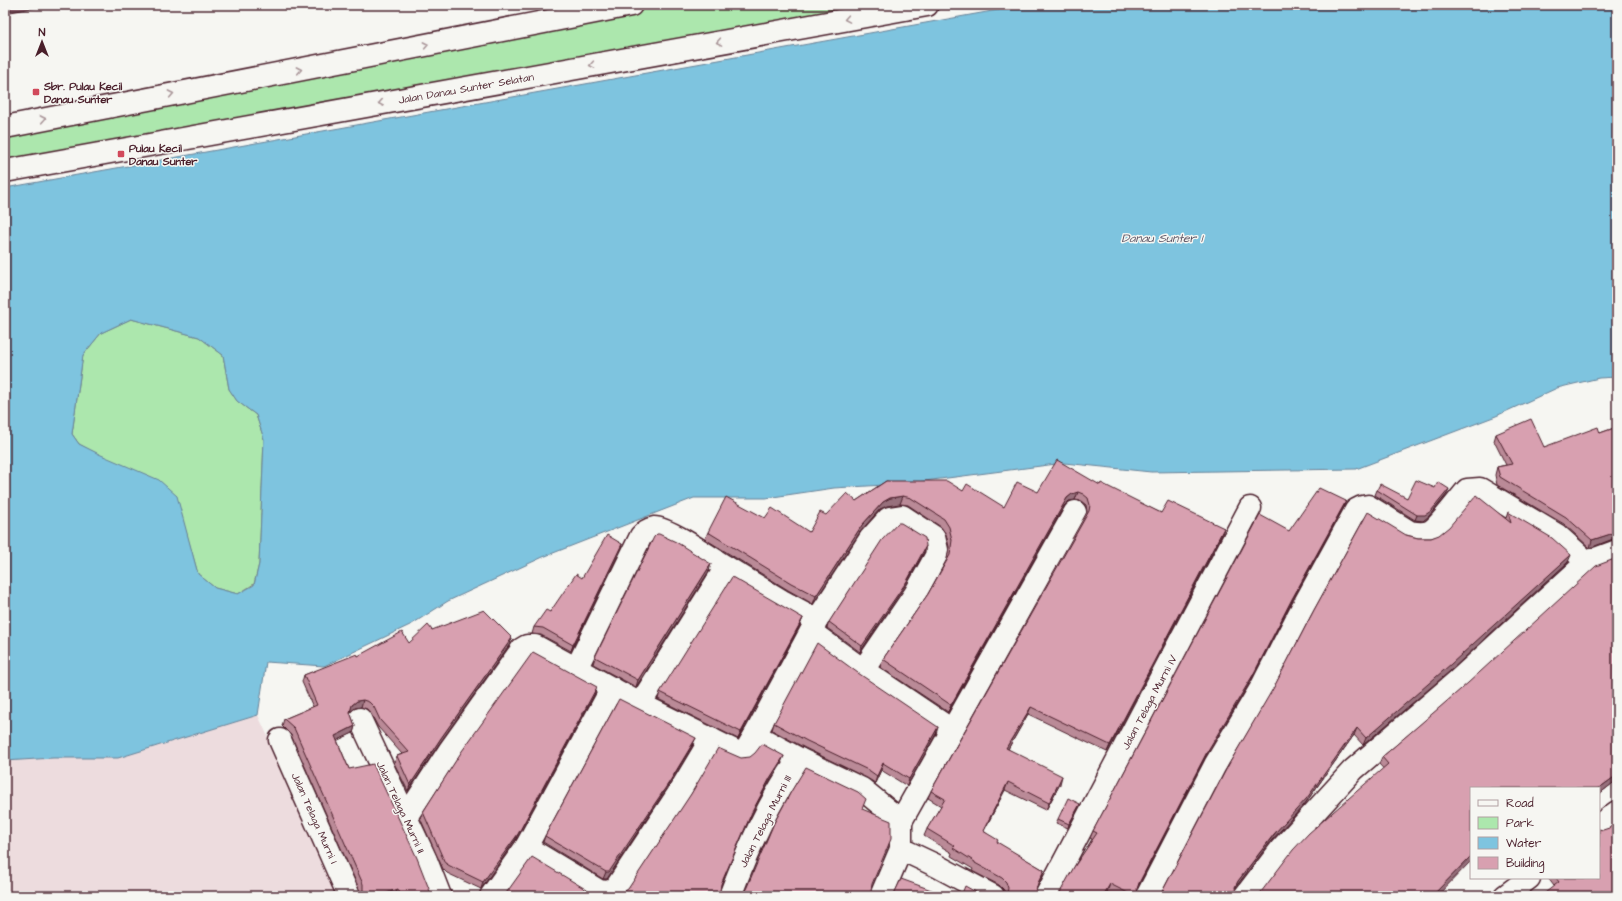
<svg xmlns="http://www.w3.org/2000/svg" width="1622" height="901" font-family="'Architects Daughter',sans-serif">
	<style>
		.built { fill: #eddcde }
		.green { fill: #ace7ad; stroke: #7b836c }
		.water { fill: #7ec4df; stroke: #698297; fill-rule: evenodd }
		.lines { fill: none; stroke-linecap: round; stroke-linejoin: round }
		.minor-casing { stroke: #4a1f2b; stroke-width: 25 }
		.tertiary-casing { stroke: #4a1f2b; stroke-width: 25 }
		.minor { stroke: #f6f6f2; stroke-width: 22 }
		.tertiary { stroke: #f6f6f2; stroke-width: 22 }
		.wall { fill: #ba8a97; stroke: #4a1f2b }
		.shaded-wall { fill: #97707b; stroke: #4a1f2b }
		.building { fill: #d8a0b0; stroke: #4a1f2b }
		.oneway { stroke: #a99598 }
		.poi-dot { fill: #d1495b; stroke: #f6f6f2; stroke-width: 1.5 }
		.labels { text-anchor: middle; stroke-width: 3; stroke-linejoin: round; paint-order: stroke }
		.poi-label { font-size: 11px; font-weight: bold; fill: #4a1f2b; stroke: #f6f6f2; text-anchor: start }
		.street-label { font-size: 11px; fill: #4a1f2b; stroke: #f6f6f2 }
		.water-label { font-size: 12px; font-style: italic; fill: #5a5161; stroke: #f6f6f2 }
	</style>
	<rect width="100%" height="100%" fill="#f6f6f2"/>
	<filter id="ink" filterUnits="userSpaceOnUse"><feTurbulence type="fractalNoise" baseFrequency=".025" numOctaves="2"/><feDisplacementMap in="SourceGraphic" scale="8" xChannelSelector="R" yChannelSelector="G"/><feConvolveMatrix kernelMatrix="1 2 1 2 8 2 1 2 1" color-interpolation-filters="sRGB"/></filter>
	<g filter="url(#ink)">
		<polygon class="built" points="258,715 341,896 5,896 5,761 53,758 118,758"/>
		<g class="green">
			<polygon points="631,5 925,5 5,171 5,127"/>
			<polygon points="131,319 199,337 223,355 229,389 237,401 256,415 264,439 259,564 254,584 238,594 215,588 198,574 176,496 79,444 72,434 83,355 101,333"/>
		</g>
		<path class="water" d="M1026 5H1617V377L1599 378 1557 388 1496 416 1356 469 1151 472 1064 463 901 484 834 488 766 498H694L543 557 448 601 412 624 324 666 266 662 258 715 118 758H53L5 761V188ZM131 319 199 337 223 355 229 389 237 401 256 415 264 439 259 564 254 585 238 594 215 588 198 574 177 496 159 480 101 455 79 444 72 434 83 355 101 333Z"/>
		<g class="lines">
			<g class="minor-casing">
				<g id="minor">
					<path d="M576 669 641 536C645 532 648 529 654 528 667 527 713 559 726 567"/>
					<polyline points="863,670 952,730"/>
					<polyline points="640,704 726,567 782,601 817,620 870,539 889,518 902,516 934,537 937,550 936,556 915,594 863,670 811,632"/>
					<polyline points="360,719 426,860 440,896"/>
					<polyline points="755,735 817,620"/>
					<polyline points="280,740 349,896"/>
					<polyline points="406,817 449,751 522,649 527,646 535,646 640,704 737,752 741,753 746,750 755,735 799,759"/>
					<polyline points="901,821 1075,512"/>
					<polyline points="1599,825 1617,812"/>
					<polyline points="526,847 599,891 607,892 615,889 678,794 711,739"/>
					<polyline points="491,896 526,847 612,688"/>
					<path d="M730 896C748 849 769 800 799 759L862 789 901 821V849L937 866 993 896"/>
					<polyline points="881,896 901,849"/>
					<polyline points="1046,896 1250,508"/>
					<path d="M1147 896 1215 765 1261 688 1300 612 1356 510 1362 507 1368 506 1410 532C1415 533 1423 534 1429 532 1438 528 1459 499 1467 490L1480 489 1557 535 1587 562"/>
					<polyline points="1245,896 1281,849 1353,770 1457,681 1587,562 1617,551"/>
					<polyline points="1505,896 1529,878"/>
				</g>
			</g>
			<g class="tertiary-casing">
				<g id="tertiary">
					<polyline points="5,127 631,5"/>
					<polyline points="5,171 927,5"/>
				</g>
			</g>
			<use href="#minor" class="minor"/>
			<use href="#tertiary" class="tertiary"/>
		</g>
		<g class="wall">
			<polygon points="1617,427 1617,539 1613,539 1590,548 1564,524 1497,485 1495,475 1497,467 1506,465 1494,441 1496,434 1544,447 1600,433"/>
			<polygon points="886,481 963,491 1004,507 1038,492 1100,485 1161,513 1224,528 1221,536 1107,752 1028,714 1008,749 1060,784 1046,810 1005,790 984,831 997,843 1044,870 1042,877 1005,896 1004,890 999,885 972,871 973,869 951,856 952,853 924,836 927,829 941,806 928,798 931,791 1087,512 1086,505 1081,501 1075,500 1069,501 1064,506 948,712 880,667 883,659 928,594 947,559 949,547 946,534 941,527 908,505 900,504 887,506 880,509 860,532 813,604 788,590 705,539 708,532 765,518 809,532 826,515 856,501"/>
			<polygon points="1377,490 1407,498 1447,494 1429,516 1423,521 1415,520 1375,495"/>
			<polygon points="1343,508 1289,606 1250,682 1204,759 1138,887 1137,889 1139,895 1140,896 1116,896 1107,892 1060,895 1092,839 1090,838 1093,831 1289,531"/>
			<polygon points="1508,512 1568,562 1449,672 1363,745 1354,735 1304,805 1271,841 1235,888 1236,894 1161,894 1406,535 1418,538 1431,538 1506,518"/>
			<polygon points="622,544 620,551 571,651 541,635 532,634 534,627 550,612 582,578"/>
			<polygon points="924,552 904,587 860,652 827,628 829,622"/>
			<polygon points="1617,558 1617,780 1599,794 1599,788 1471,788 1471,864 1379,764 1382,757"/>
			<polygon points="709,571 636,687 593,664 595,657"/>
			<polygon points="803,618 800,625 738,739 658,699 660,692"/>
			<polygon points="432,630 510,644 439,744 408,791 394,763 397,756 402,754 378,727 371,714 367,709 361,707 355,708 350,712 355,726 353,733 337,740 349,769 432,896 396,896 395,895 394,896 360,896 360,891 291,735 282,726 284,719 313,707 302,682 304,675 358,656 409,643"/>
			<polygon points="595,693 515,840 481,889 447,873 443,869 420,818 423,812"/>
			<polygon points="774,723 936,734 907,786 881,770 875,783 867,778 805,748 772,730"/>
			<polygon points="693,744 667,787 607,879 603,879 543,842 545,836"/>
			<polygon points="1080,804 1068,828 1056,823 1058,819"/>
			<polygon points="1548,878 1599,878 1617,896 1554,886"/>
		</g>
		<g class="shaded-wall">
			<polygon points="6,5 49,5 5,13 5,8"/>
			<polygon points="1449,489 1447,494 1429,516 1423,521 1415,520 1417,515"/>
			<polygon points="1078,492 1075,500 1069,501 1064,506 948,712 951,705 1067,498 1072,494"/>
			<polygon points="903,496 900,504 887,506 880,509 860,532 813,604 816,596 862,525 883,502 890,498"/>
			<polygon points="1346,501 1343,508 1289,606 1250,682 1204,759 1136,890 1139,883 1207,752"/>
			<polygon points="1224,528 1221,536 1107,752 1110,745"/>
			<polygon points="1616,532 1617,532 1617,539 1613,539 1590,548 1592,540"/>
			<polygon points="622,544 620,551 571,651 573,645"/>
			<polygon points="926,546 924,552 904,587 860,652 862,646"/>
			<polygon points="1571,555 1568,562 1449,672 1363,745 1366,738"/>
			<polygon points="711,564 709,571 636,687 638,680"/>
			<polygon points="803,618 800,625 738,739 741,732"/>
			<polygon points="512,638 510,644 439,744 408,791 410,785 441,738"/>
			<polygon points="597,687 595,693 515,840 481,889 483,882"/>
			<polygon points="363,700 361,707 355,708 350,712 352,705 357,701"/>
			<polygon points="1031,707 1028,714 1004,756 1006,748"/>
			<polygon points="355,726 353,733 332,743 335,736"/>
			<polygon points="938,727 936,734 907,786 909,779"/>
			<polygon points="1357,728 1354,735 1304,805 1271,841 1235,888 1238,881"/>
			<polygon points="696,738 693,744 667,787 607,879 603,879 606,872"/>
			<polygon points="784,756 781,763 767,785 749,820 718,891 752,812 770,778"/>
			<polygon points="883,763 881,770 875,783 877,776"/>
			<polygon points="1617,775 1617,780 1599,794 1599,788"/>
			<polygon points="1062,776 1060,784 1046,810 1049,803"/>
			<polygon points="1008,782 1005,790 980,838 983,831"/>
			<polygon points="1080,804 1068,828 1069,824"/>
			<polygon points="1471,856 1471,859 1470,862 1437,896 1432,896"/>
			<polygon points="1044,870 1042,877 1035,890 1038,883"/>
			<polygon points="1110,884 1107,892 1105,896 1103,896"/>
			<polygon points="398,889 395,895 394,896 378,896"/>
		</g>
		<g class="building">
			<polygon points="1531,419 1544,447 1598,427 1600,433 1617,427 1617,532 1592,540 1566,517 1500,477 1497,467 1512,464 1496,434"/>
			<polygon points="1057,460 1100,485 1101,483 1161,513 1168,501 1224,528 1110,745 1031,707 1006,748 1062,776 1049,803 1008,782 983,831 998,840 997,842 1044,870 1038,883 1036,890 1038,895 1039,896 1005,896 1007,894 1008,888 1006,882 1002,878 975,863 975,862 953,848 955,846 927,829 945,799 931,791 1089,511 1090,505 1088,498 1083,494 1078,492 1072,494 1067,498 951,705 883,659 928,594 950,555 952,540 949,527 944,519 911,498 903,496 890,498 883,502 862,525 816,596 791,583 708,532 726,497 765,518 772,508 809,532 820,512 826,515 847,493 856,501 886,481 947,481 963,491 967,484 1004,507 1017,482 1038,492"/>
			<polygon points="1416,480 1435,488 1438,482 1449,489 1431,511 1425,515 1417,515 1377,490 1380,484 1407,498"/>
			<polygon points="1319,488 1346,501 1292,599 1253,675 1207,752 1139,883 1137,889 1139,895 1140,896 1134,896 1110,884 1103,896 1058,896 1074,867 1097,833 1093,831 1260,515 1289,531"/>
			<polygon points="1476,495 1511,523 1508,512 1552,538 1571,555 1451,664 1366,738 1357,728 1307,798 1274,834 1238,881 1235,887 1236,894 1238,896 1159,896 1161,894 1229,764 1274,687 1314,610 1368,512 1406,535 1418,538 1431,538 1439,535 1449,527"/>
			<polygon points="898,523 901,523 925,538 926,546 907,581 862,646 829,622 882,540"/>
			<polygon points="657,534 659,534 676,542 711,564 638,680 595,657 654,537"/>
			<polygon points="607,535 622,544 573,645 543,628 534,627 546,610 550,612 576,574 582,578"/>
			<polygon points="1617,558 1617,775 1599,788 1471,788 1471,856 1432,896 1258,896 1293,850 1309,833 1388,764 1382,757 1468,683 1596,566"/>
			<polygon points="732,577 803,618 741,732 660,692"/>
			<polygon points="484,610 512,638 441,738 410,785 397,756 409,752 380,720 374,707 369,702 363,700 357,701 352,705 350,712 355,726 335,736 349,769 373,764 417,858 431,894 432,896 401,896 398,889 378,896 364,896 363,893 363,884 294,728 284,719 317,705 304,675 357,654 358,656 402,632 409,643 428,625 432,630"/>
			<polygon points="817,643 858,673 938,727 909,779 883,763 877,776 870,771 807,741 774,723"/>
			<polygon points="533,652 597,687 518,834 483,882 450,866 445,863 423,812 462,751"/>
			<polygon points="619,699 696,738 670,781 609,872 606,872 545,836"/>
			<polygon points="762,744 784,756 770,778 752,812 721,884 720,891 723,896 615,896 622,893 628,889 691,794 718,748 741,758 750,757 755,753"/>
			<polygon points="806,767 858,792 866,799 862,809 891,821 891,839 872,884 871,891 874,896 742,896 744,894 774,823 792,790"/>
			<polygon points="1068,798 1080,804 1069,824 1058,819"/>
			<polygon points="1617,822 1617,896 1541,896 1559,882 1556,878 1599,878 1599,829 1603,830 1609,828"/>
			<polygon points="532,857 587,890 590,896 504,896"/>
			<polygon points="901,879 948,896 893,896"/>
			<polygon points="965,886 983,896 961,896"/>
		</g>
		<defs><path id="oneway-chevron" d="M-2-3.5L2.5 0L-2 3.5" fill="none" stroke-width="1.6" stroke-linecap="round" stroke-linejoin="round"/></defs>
		<g class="oneway">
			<use href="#oneway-chevron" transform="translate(847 19) rotate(170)"/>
			<use href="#oneway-chevron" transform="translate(719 42) rotate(170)"/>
			<use href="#oneway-chevron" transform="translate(426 45) rotate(-11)"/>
			<use href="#oneway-chevron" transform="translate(592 65) rotate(170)"/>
			<use href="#oneway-chevron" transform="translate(299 70) rotate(-11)"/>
			<use href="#oneway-chevron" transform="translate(171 94) rotate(-11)"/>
			<use href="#oneway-chevron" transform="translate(381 103) rotate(170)"/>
			<use href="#oneway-chevron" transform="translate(43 119) rotate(-11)"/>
		</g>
	</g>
	<g class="poi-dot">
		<rect x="32" y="88" width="8" height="8" rx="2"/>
		<rect x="117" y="150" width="8" height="8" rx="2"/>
	</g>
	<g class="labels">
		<g class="poi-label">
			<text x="44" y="90">Sbr. Pulau Kecil<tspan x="44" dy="13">Danau Sunter</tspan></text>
			<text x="129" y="152">Pulau Kecil<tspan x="129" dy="13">Danau Sunter</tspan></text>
		</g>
		<g class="street-label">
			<text transform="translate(466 88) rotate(-10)" y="4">Jalan Danau Sunter Selatan</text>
			<text transform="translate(1149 702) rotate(-62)" y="4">Jalan Telaga Murni IV</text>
			<text transform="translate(401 807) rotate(65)" y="4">Jalan Telaga Murni II</text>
			<text transform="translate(315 818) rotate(66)" y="4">Jalan Telaga Murni I</text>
			<text transform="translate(765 821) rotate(-63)" y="4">Jalan Telaga Murni III</text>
		</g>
		<g class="water-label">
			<text x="1162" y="242">Danau Sunter 1</text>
		</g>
	</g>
	<rect width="1622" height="901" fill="none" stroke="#f6f6f2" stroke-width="20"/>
	<rect x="10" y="10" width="1602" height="881" fill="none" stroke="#4a1f2b" stroke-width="1.5" filter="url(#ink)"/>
	<rect x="1470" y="787" width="130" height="92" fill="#f6f6f2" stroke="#b1a0a2"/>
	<rect x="1478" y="800" width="20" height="6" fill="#f6f6f2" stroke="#b1a0a2"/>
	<text x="1506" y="807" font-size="12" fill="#4a1f2b">Road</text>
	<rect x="1478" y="817" width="20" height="12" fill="#ace7ad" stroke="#b1a0a2"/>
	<text x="1506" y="827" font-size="12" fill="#4a1f2b">Park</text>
	<rect x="1478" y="837" width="20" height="12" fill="#7ec4df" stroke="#b1a0a2"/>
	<text x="1506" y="847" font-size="12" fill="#4a1f2b">Water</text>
	<rect x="1478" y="857" width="20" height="12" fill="#d8a0b0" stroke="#b1a0a2"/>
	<text x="1506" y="867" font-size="12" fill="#4a1f2b">Building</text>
	<g transform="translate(42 42)" stroke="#f6f6f2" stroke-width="3" paint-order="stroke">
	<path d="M0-3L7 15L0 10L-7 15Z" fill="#4a1f2b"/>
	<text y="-6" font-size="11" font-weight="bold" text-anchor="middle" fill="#4a1f2b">N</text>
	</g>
</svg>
